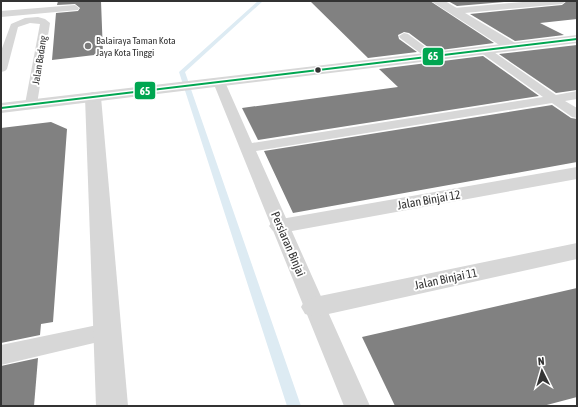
<svg xmlns="http://www.w3.org/2000/svg" width="578" height="407" font-family="'Asap Condensed',sans-serif">
	<style>
		.lines { fill: none; stroke-linecap: round; stroke-linejoin: round }
		.stream { fill: #ddebf3; fill-rule: evenodd }
		.building { fill: #818181 }
		.service { fill: #d7d7d7; fill-rule: evenodd }
		.minor { fill: #d7d7d7; fill-rule: evenodd }
		.tertiary { fill: #d7d7d7; fill-rule: evenodd }
		.bus-1-casing { stroke: #fff; stroke-width: 3 }
		.bus-1 { fill: #00a651; fill-rule: evenodd }
		.poi-dot { fill: #7a7a7a; stroke: #fff; stroke-width: 1.5 }
		.bus-dot { fill: #333; stroke: #fff; stroke-width: 1.5 }
		.labels { text-anchor: middle; stroke-width: 4; stroke-linejoin: round; paint-order: stroke }
		.far-poi-label { font-size: 10px; fill: #333; stroke: #fff; text-anchor: start }
		.far-street-label { font-size: 10px; fill: #333; stroke: #fff }
		.street-label { font-size: 12px; fill: #333; stroke: #fff }
		.line-badge { stroke: #fff; stroke-width: 1.5 }
		.badge-label { font-size: 11px; text-anchor: middle; font-weight: bold; fill: #fff }
	</style>
	<rect width="100%" height="100%" fill="#fff"/>
	<g class="lines">
		<polygon class="stream" points="258,1 263,1 185,72 301,406 287,406 179,72"/>
	</g>
	<g class="building">
		<polygon points="58,1 101,1 103,54 52,60 56,13 78,11 80,8 75,4 57,5"/>
		<polygon points="310,1 430,1 494,43 433,51 409,33 404,32 398,35 399,39 417,52 368,58"/>
		<polygon points="448,1 517,1 457,6"/>
		<polygon points="567,1 577,1 577,19 540,23 564,35 515,41 470,14 562,5"/>
		<polygon points="577,45 577,90 556,93 499,54"/>
		<polygon points="483,56 539,96 258,140 242,108 398,87 379,69"/>
		<polygon points="552,105 571,118 577,119 577,162 293,213 264,151"/>
		<polygon points="51,122 67,129 53,322 41,324 40,335 1,343 1,128"/>
		<polygon points="577,288 577,397 543,406 395,406 362,337"/>
		<polygon points="38,358 34,406 1,406 1,366"/>
	</g>
	<g class="lines">
		<g class="service">
			<polygon points="534,1 566,1 562,4 454,14 449,11 454,8"/>
			<polygon points="75,5 79,8 78,10 1,17 1,11"/>
			<polygon points="38,17 45,19 50,23 37,104 36,107 26,107 25,104 40,24 30,23 18,27 7,69 5,71 1,72 1,51 11,24 25,18"/>
			<polygon points="404,33 408,34 435,54 436,56 435,58 427,58 400,38 399,36"/>
			<polygon points="484,47 488,48 556,95 577,91 577,99 565,101 577,108 577,118 572,117 552,103 256,151 370,406 344,406 213,82 215,79 223,79 225,82 252,143 543,97 480,52 479,50 480,48"/>
			<polygon points="107,323 115,326 118,332 115,338 1,365 1,345"/>
		</g>
		<g class="minor">
			<polygon points="431,1 445,1 517,44 519,47 517,50 512,51 507,50"/>
			<polygon points="93,92 99,94 101,97 128,406 96,406 85,97 87,94"/>
			<polygon points="577,167 577,179 281,233 273,231 269,226 273,221 281,219"/>
			<polygon points="577,243 577,259 315,317 305,314 301,307 305,300 315,297"/>
		</g>
		<polygon class="tertiary" points="577,35 577,43 1,113 1,103"/>
		<g class="bus-1-casing">
			<polygon id="bus-1" points="577,38 577,40 1,109 1,107"/>
		</g>
		<use href="#bus-1" class="bus-1"/>
	</g>
	<circle class="poi-dot" cx="88" cy="46" r="4"/>
	<circle class="bus-dot" cx="318" cy="70" r="3.5"/>
	<g class="labels">
		<g class="far-poi-label">
			<text x="96" y="44">Balairaya Taman Kota<tspan x="96" dy="12">Jaya Kota Tinggi</tspan></text>
		</g>
		<g class="far-street-label">
			<text transform="translate(39 60) rotate(-81)" y="4">Jalan Badang</text>
		</g>
		<g class="street-label">
			<text transform="translate(429 200) rotate(-10)" y="4">Jalan Binjai 12</text>
			<text transform="translate(288 244) rotate(67)" y="4">Persiaran Binjai</text>
			<text transform="translate(446 279) rotate(-12)" y="4">Jalan Binjai 11</text>
		</g>
	</g>
	<g class="line-badge">
		<rect x="422" y="47" width="22" height="19" rx="4" fill="#00a651"/>
		<rect x="134" y="81" width="22" height="19" rx="4" fill="#00a651"/>
	</g>
	<g class="badge-label">
		<text x="433" y="60">65</text>
		<text x="145" y="95">65</text>
	</g>
	<rect width="578" height="407" fill="none" stroke="#333333" stroke-width="4"/>
	<g transform="translate(542 371) rotate(355)" stroke="#ffffff" stroke-width="3" paint-order="stroke">
	<path d="M0-3L7 15L0 10L-7 15Z" fill="#333333"/>
	<text y="-6" font-size="11" font-weight="bold" text-anchor="middle" fill="#333333">N</text>
	</g>
</svg>
